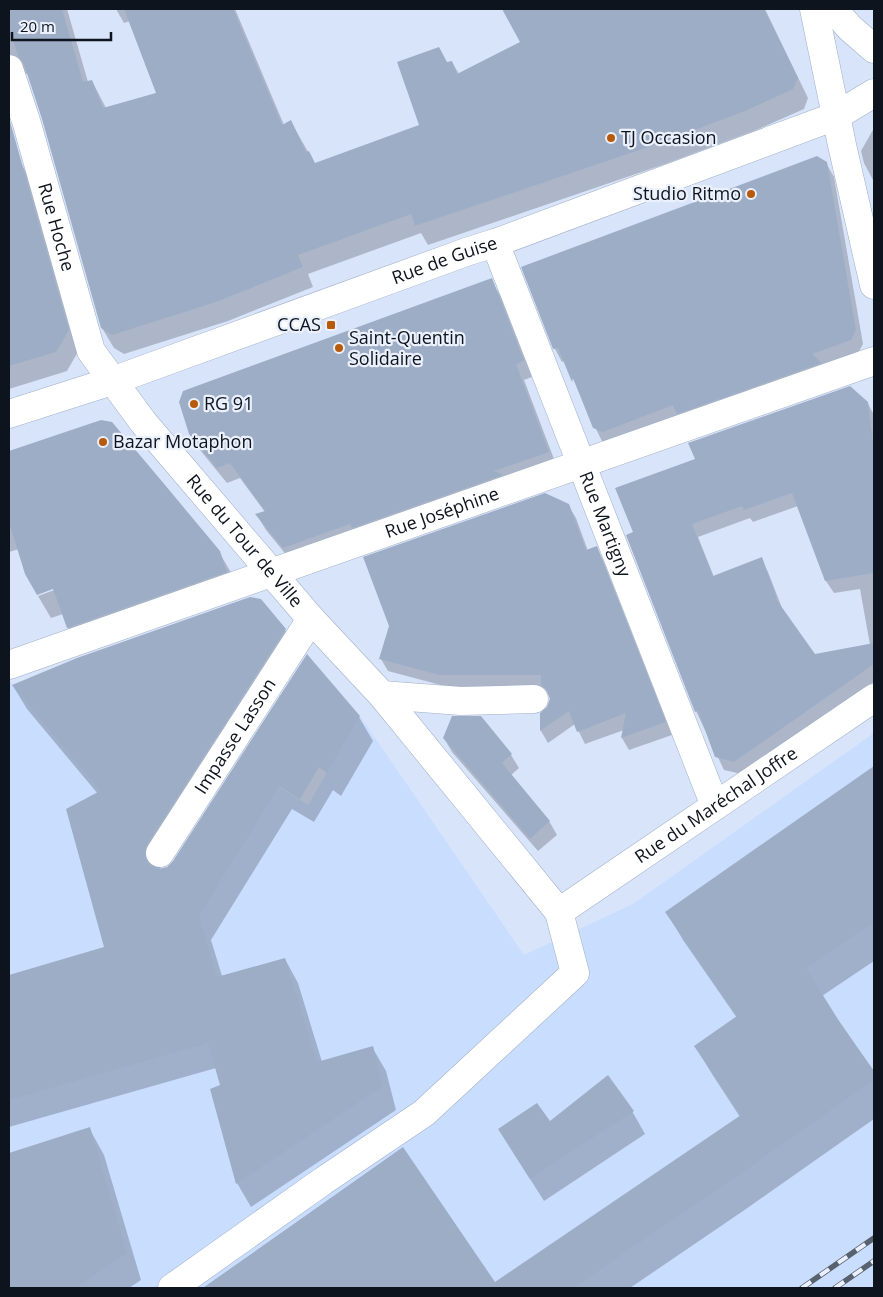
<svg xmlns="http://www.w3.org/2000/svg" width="883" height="1297" font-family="'Open Sans',sans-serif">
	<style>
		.built { fill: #c9ddfe }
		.shadow { fill: #0003; fill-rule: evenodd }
		.building { fill: #9eadc6 }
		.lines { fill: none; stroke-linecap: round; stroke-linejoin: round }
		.minor-casing { stroke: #a0afc8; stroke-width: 29 }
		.major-casing { stroke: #a0afc8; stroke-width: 29 }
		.minor { stroke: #fff; stroke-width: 28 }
		.major { stroke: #fff; stroke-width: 28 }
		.rail-casing { stroke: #58616e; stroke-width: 5.5 }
		.rail { stroke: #ebf1fc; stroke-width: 4; stroke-dasharray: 11; stroke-linecap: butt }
		.poi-dot { fill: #b85a0b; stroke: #ebf1fc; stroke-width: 2 }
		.labels { text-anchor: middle; stroke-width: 4.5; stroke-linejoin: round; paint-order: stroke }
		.poi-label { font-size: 18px; fill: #0e141d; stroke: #ebf1fc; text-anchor: start }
		.street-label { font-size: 18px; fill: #0e141d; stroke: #ebf1fc }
	</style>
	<rect width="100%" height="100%" fill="#d8e4fa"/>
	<polygon class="built" points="9,680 100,791 198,915 278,786 308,805 360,716 524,955 633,904 874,733 874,1288 9,1288"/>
	<g class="shadow">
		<polygon points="9,9 67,9 88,82 92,81 106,108 157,93 130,21 124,23 116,9 235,9 284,125 291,122 315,164 420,126 447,64 452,62 459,74 522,43 504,9 629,9 640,28 679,9 765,9 808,98 804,109 756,130 665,164 428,245 421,233 308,274 313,287 228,321 124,354 114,348 102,328 43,119 29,75 25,73 9,78"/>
		<polygon points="874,128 874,182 864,163 861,151"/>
		<polygon points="9,156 21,163 32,183 79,350 67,371 9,389"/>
		<polygon points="826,163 834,177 863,344 858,353 611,445 602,441 595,427 565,361 562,362 555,349 523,268"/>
		<polygon points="491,280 500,295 532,377 524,380 557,467 293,563 266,530 257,515 265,512 240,478 227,483 200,450 190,433"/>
		<path d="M867 402 874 415V682L742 774 724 770 696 711 628 536ZM798 506 826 581 834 593 860 589 870 645 814 655 784 613 768 572 761 559 714 577 698 537 750 518 753 522Z"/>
		<polygon points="101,421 219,552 233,576 82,651 68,628 63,614 51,618 38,596 60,588 19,549 9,552 9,453"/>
		<polygon points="568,505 576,518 588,551 596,548 603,560 672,735 629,750 622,738 624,730 585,744 575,724 548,743 541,731 542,713 549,708 551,699 544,688 448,687 388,671 381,659"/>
		<polygon points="285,630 299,654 159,870 167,868 359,717 373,741 341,796 333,790 314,822 292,809 211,940 222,976 285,959 298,983 322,1062 372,1047 386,1071 396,1110 251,1207 237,1183 212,1090 222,1086 216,1068 9,1127 9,977 106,948 98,794 27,709 13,686"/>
		<polygon points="444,738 511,755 519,768 510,776 549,821 557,835 538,851 452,752"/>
		<polygon points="874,767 874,961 822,996 874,1073 874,1119 746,1209 630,1288 203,1288 402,1149 495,1284 740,1117 712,1074 695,1046 737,1018 683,940 667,913"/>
		<polygon points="632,1111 645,1134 544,1201 513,1152 549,1123"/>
		<polygon points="89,1128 104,1155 141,1280 129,1288 9,1288 9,1154"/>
	</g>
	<g class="building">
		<polygon points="9,9 62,9 83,82 92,80 103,108 156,93 124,9 233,9 282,125 291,120 306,152 309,151 315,163 419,125 397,62 439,47 447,62 452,61 457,74 520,42 502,9 764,9 798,78 793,89 745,111 654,145 415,226 411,214 298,255 303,267 216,302 112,335 101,328 42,119 24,64 18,56 9,26"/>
		<polygon points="9,118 69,330 56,352 9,366"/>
		<polygon points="817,156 827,162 856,330 851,340 812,354 822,363 677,414 673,405 603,432 593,428 573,378 572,382 558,348 553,349 521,267"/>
		<polygon points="492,278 524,361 516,364 549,452 494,471 503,475 352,528 350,524 283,548 255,514 265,511 230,463 217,468 189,434 179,402 183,391"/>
		<polygon points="850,386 868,402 874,452 874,573 825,581 792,493 744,510 742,506 692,524 713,576 762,557 777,599 776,599 815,654 874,643 874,664 734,762 715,757 698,711 695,712 626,535 633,532 615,488 695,459 688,443"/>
		<polygon points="101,420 112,422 165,485 220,551 227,572 67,628 53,589 37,595 25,574 9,522 9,451"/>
		<polygon points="545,493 569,504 586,550 597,546 666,722 621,738 626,713 577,732 569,711 540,731 540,713 547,707 550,699 547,690 541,685 541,675 440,675 379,659 389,626 363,557"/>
		<polygon points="250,597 261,599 286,629 147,845 144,852 146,860 151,866 159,869 167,867 173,861 307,654 360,716 327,773 319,767 300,799 279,786 199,916 217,977 285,958 317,1062 373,1046 383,1086 236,1184 210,1089 220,1085 208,1043 9,1100 9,975 104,947 66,809 100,791 12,685 77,658"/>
		<polygon points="452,716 481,716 512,754 502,763 550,821 530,839 443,738"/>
		<polygon points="874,766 874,922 806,968 839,1021 874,1071 874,1080 730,1181 573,1288 203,1288 403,1147 495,1282 741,1115 694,1046 737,1016 665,912"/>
		<polygon points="608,1075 634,1111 530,1179 498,1129 537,1103 550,1121"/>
		<polygon points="90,1127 127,1253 76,1288 9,1288 9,1153"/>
	</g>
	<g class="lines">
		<g class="minor-casing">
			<g id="minor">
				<polyline points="814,9 842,145 874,285"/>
				<polyline points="833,9 850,28 874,49"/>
				<path id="s1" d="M9 69 27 124 91 351 143 422 311 619 382 695 559 912 575 973 424 1113 323 1181 172 1288"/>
				<path id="s2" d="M495 243 715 806"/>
				<path id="s3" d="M9 665 874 361"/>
				<polyline points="382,695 461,701 534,699"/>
				<path id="s4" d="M160 853 311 619"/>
				<path id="s5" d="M559 912 874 698"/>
			</g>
		</g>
		<g class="major-casing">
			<g id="major">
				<path id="s6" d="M9 414 112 381 469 251 495 243 836 116 874 93"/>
			</g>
		</g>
		<use href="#minor" class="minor"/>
		<use href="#major" class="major"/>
		<g class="rail-casing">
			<g id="rail">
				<polyline points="802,1288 874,1238"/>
				<polyline points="835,1288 874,1261"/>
			</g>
		</g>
		<use href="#rail" class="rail"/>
	</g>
	<g class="poi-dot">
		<circle cx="611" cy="138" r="5"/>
		<circle cx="751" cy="194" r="5"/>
		<rect x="326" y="320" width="10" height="10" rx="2.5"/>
		<circle cx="339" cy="348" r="5"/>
		<circle cx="194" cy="404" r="5"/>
		<circle cx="103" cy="442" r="5"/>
	</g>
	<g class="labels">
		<g class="poi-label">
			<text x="621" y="144">TJ Occasion</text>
			<text x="741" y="200" text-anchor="end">Studio Ritmo</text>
			<text x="321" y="331" text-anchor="end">CCAS</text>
			<text x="349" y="344">Saint-Quentin<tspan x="349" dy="21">Solidaire</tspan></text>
			<text x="204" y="410">RG 91</text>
			<text x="113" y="448">Bazar Motaphon</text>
		</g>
		<g class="street-label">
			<text dy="6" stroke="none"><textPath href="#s1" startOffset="165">Rue Hoche</textPath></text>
			<text dy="6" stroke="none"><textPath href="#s6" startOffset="462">Rue de Guise</textPath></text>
			<text dy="6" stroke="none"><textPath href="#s3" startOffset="459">Rue Joséphine</textPath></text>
			<text dy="6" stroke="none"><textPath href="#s2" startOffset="302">Rue Martigny</textPath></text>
			<text dy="6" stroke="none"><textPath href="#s1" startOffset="538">Rue du Tour de Ville</textPath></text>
			<text dy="6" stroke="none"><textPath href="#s4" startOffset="139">Impasse Lasson</textPath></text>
			<text dy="6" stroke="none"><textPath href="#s5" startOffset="190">Rue du Maréchal Joffre</textPath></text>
		</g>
	</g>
	<rect width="883" height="1297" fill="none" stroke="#0e141d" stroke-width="20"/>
	<path d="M12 32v8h99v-8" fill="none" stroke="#0e141d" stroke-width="2.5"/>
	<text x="20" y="32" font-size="15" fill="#0e141d" stroke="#ebf1fc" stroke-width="4" paint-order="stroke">20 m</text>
</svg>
